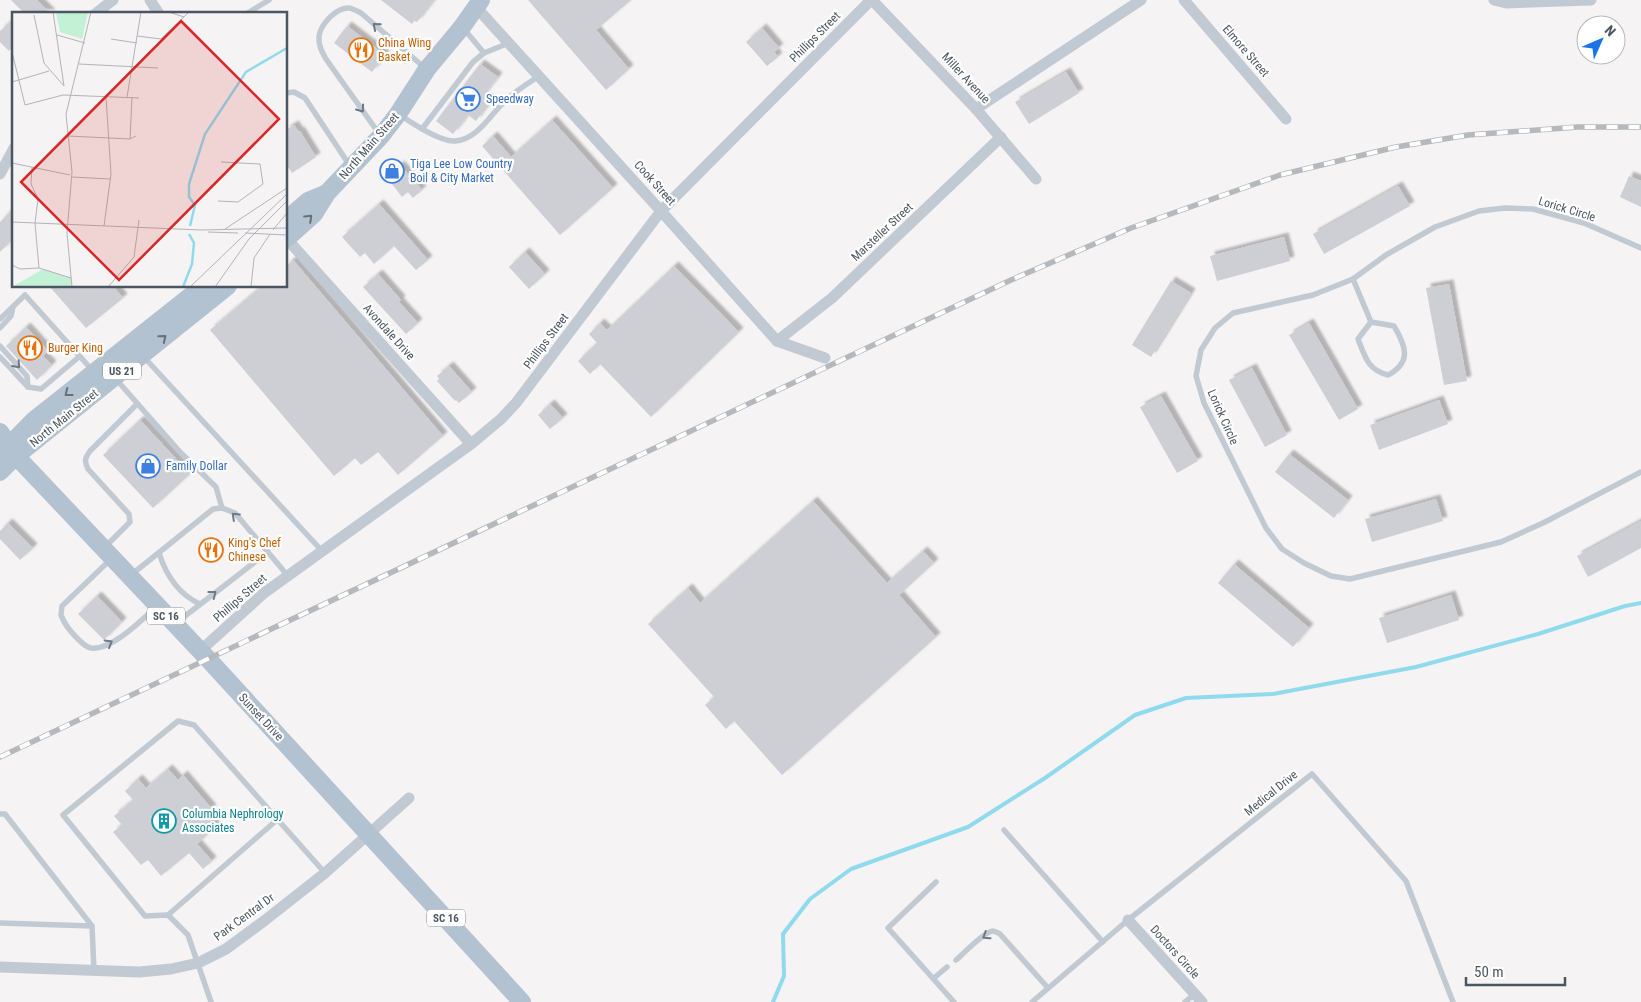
<svg xmlns="http://www.w3.org/2000/svg" width="1641" height="1002" font-family="'Roboto Condensed',sans-serif">
	<style>
		.lines { fill: none; stroke-linecap: round; stroke-linejoin: round }
		.stream { stroke: #90daee; stroke-width: 4 }
		.building { fill: #cdcfd5; filter: url(#shadow) }
		.lane { stroke: #c1cad2; stroke-width: 5.5 }
		.street { stroke: #c1cad2; stroke-width: 11 }
		.primary { stroke: #b3c2d1; stroke-width: 18 }
		.rail-casing { stroke: #b5b8bd; stroke-width: 5.5 }
		.rail { stroke: #fff; stroke-width: 4; stroke-dasharray: 11; stroke-linecap: butt }
		.oneway { stroke: #6e7983 }
		.oneway2 { stroke: #64717d }
		.labels { text-anchor: middle; stroke-width: 4.5; stroke-linejoin: round; paint-order: stroke }
		.shield { fill: #fff; stroke: #808990; stroke-width: 1 }
		.shield-label { font-size: 11px; font-weight: bold; fill: #4a5661 }
		.street-label { font-size: 12px; fill: #4a5661; stroke: #fff }
		.food-label { font-size: 12px; fill: #c56008; stroke: #fff; text-anchor: start }
		.shop-label { font-size: 12px; fill: #366cbe; stroke: #fff; text-anchor: start }
		.culture-label { font-size: 12px; fill: #0d838f; stroke: #fff; text-anchor: start }
		.inset-river { fill: none; stroke: #90daee; stroke-width: 2.5 }
		.inset-road { fill: none; stroke: #b1b4b9; stroke-width: 1 }
		.view { fill: #d62828; fill-opacity: 0.15; stroke: #d62828; stroke-width: 2.5 }
		.inset-edge { fill: none; stroke: #4a5661; stroke-width: 2.5 }
	</style>
	<defs>
		<filter id="shadow"><feDropShadow dx="4.5" dy="-4.5" stdDeviation="1" flood-color="#0004"/></filter>
	</defs>
	<rect width="100%" height="100%" fill="#f5f3f3"/>
	<g class="lines">
		<polyline class="stream" points="773,1002 784,976 783,934 810,899 851,869 968,827 1045,778 1135,715 1186,698 1273,694 1416,667 1538,634 1625,606 1641,603"/>
	</g>
	<g class="building">
		<polygon points="11,0 37,0 51,14 25,14"/>
		<polygon points="381,0 434,0 417,22 414,21 412,24"/>
		<polygon points="528,0 631,0 596,30 629,69 606,90"/>
		<polygon points="14,18 14,46 9,51 0,42 0,31"/>
		<polygon points="347,26 385,55 372,72 334,43"/>
		<polygon points="762,28 779,48 774,52 778,57 767,66 746,42"/>
		<polygon points="480,64 498,77 483,96 490,102 476,121 468,115 453,134 436,121"/>
		<polygon points="1066,72 1079,93 1029,124 1015,102"/>
		<polygon points="552,120 613,188 560,235 482,146 493,136 511,157"/>
		<polygon points="294,125 299,132 300,131 316,157 292,173 286,164 286,130"/>
		<polygon points="400,165 422,190 413,198 408,192 402,197 389,180 390,179 387,176"/>
		<polygon points="1629,176 1641,181 1641,207 1620,197"/>
		<polygon points="1398,186 1410,206 1324,254 1313,234"/>
		<polygon points="379,204 428,260 416,270 394,246 374,264 365,253 360,257 342,237"/>
		<polygon points="14,208 14,238 0,252 0,222"/>
		<polygon points="1284,237 1290,261 1217,281 1210,256"/>
		<polygon points="525,252 545,274 529,289 509,267"/>
		<polygon points="293,260 443,436 398,475 378,452 361,465 355,458 334,476 210,330 262,286 286,286 286,266"/>
		<polygon points="674,266 739,332 651,417 600,364 590,374 578,361 597,343 589,334 600,323 607,330"/>
		<polygon points="378,274 401,300 399,302 418,323 406,334 363,287"/>
		<polygon points="1171,281 1191,293 1151,357 1132,345"/>
		<polygon points="1449,284 1467,381 1444,385 1426,288"/>
		<polygon points="49,286 113,286 123,298 86,328"/>
		<polygon points="1309,323 1358,409 1339,420 1289,335"/>
		<polygon points="26,327 48,351 43,356 52,365 37,380 6,346"/>
		<polygon points="449,366 472,392 459,403 456,400 455,401 437,381 439,379 437,376"/>
		<polygon points="1252,368 1287,435 1265,447 1229,380"/>
		<polygon points="1161,396 1198,461 1177,473 1140,407"/>
		<polygon points="1439,400 1448,424 1379,450 1370,425"/>
		<polygon points="550,404 563,418 550,429 538,415"/>
		<polygon points="140,420 190,474 153,508 103,455"/>
		<polygon points="1289,454 1348,500 1334,518 1275,472"/>
		<polygon points="1436,499 1443,521 1372,542 1365,519"/>
		<polygon points="813,501 887,583 923,551 934,563 899,595 936,637 782,775 734,721 726,729 705,705 714,697 648,624 688,588 700,603"/>
		<polygon points="1641,521 1641,548 1588,577 1577,556"/>
		<polygon points="8,523 33,548 20,560 0,539 0,531"/>
		<polygon points="1234,564 1309,628 1293,647 1218,583"/>
		<polygon points="1451,595 1459,620 1387,643 1379,618"/>
		<polygon points="97,596 122,622 104,640 78,614"/>
		<polygon points="168,769 178,780 183,775 212,809 205,814 216,827 197,844 212,861 203,869 189,853 161,876 148,860 141,865 113,832 122,825 114,816 133,800 125,791 138,779 146,788"/>
	</g>
	<g class="lines">
		<g class="lane">
			<polyline points="246,14 269,0"/>
			<polyline points="464,29 484,53"/>
			<polyline points="286,93 294,92 305,98 350,166"/>
			<path d="M400 115C412 123 440 142 455 141 477 140 490 115 505 101 515 91 527 84 539 76"/>
			<polyline points="422,129 473,62 484,53 509,43"/>
			<path d="M380 135 326 59C322 52 318 45 319 36 321 24 336 7 350 8 353 9 357 11 361 13L425 68"/>
			<polyline points="1641,248 1584,223 1533,209 1505,208 1479,211 1435,227 1386,255 1353,279 1313,295 1233,313 1215,328 1201,350 1196,376 1204,403 1266,528 1282,549 1304,563 1331,576 1350,579 1501,542 1543,523 1641,472"/>
			<path d="M1353 279 1371 322 1394 326C1406 346 1412 362 1388 375 1368 370 1365 357 1358 339L1371 322"/>
			<polyline points="0,319 25,295 93,371"/>
			<polyline points="0,328 11,316 13,307"/>
			<polyline points="0,346 27,376 28,387"/>
			<polyline points="143,356 322,551"/>
			<polyline points="0,357 28,387 41,389 80,356"/>
			<polyline points="115,378 180,452 216,487 222,508"/>
			<path d="M106 546 130 522 129 514 88 469C84 461 85 458 90 451L137 404"/>
			<path d="M159 553C166 575 178 594 200 604"/>
			<path d="M111 559 62 606 61 615C64 623 69 630 76 637 80 641 85 647 91 648 111 651 142 620 155 608"/>
			<polyline points="131,575 213,509 222,508 235,513 288,576"/>
			<polyline points="176,623 268,552"/>
			<polyline points="0,814 5,814 92,926 94,971"/>
			<polyline points="1004,830 1103,942"/>
			<polyline points="936,882 888,928 954,1002"/>
			<polyline points="168,915 278,819"/>
			<polyline points="0,923 92,926"/>
			<path d="M956 960C963 954 985 931 993 931 995 931 998 933 1000 934L1048 988"/>
			<polyline points="934,978 947,967"/>
			<polyline points="211,1002 188,935 168,915 145,916 63,815 178,721 194,725 325,873"/>
			<polyline points="1032,1002 1128,920 1312,774 1406,881 1453,1002"/>
			<polyline points="1185,1002 1195,994"/>
		</g>
		<g class="street">
			<polyline points="150,0 159,14"/>
			<polyline points="872,0 976,109 1036,179"/>
			<polyline points="1184,0 1286,119"/>
			<polyline points="1494,0 1506,3 1591,0"/>
			<polyline points="476,7 661,211 777,341 825,358"/>
			<polyline points="95,14 113,0"/>
			<polyline points="976,109 1141,0"/>
			<polyline points="0,174 14,148"/>
			<polyline points="287,239 471,444"/>
			<polyline points="777,341 832,298 1001,137"/>
			<polyline points="200,651 264,593 471,444 501,419 516,403 661,211 871,0"/>
			<polyline points="1128,920 1202,1002"/>
			<polyline points="0,967 139,972 171,969 198,963 226,949 264,921 325,873 409,798"/>
		</g>
		<g class="primary">
			<polyline points="286,220 308,201 327,193"/>
			<polyline points="286,239 314,214 327,193 381,136 398,114 427,69 462,27 481,0"/>
			<polyline points="0,432 16,456 208,659 522,1002"/>
			<polyline points="0,455 34,420 203,286"/>
			<polyline points="0,472 16,456 228,286"/>
		</g>
		<g class="rail-casing">
			<polyline id="rail" points="0,757 1011,280 1131,228 1280,175 1396,147 1468,135 1578,127 1641,127"/>
		</g>
		<use href="#rail" class="rail"/>
	</g>
	<defs><path id="oneway-chevron" d="M-2-3.5L2.5 0L-2 3.5" fill="none" stroke-width="1.6" stroke-linecap="round" stroke-linejoin="round" transform="scale(1.25)"/></defs>
	<g class="oneway">
		<use href="#oneway-chevron" transform="translate(376 26) rotate(-140)"/>
		<use href="#oneway-chevron" transform="translate(361 109) rotate(54)"/>
		<use href="#oneway-chevron" transform="translate(17 365) rotate(48)"/>
		<use href="#oneway-chevron" transform="translate(235 516) rotate(-137)"/>
		<use href="#oneway-chevron" transform="translate(213 594) rotate(-38)"/>
		<use href="#oneway-chevron" transform="translate(109 643) rotate(-30)"/>
		<use href="#oneway-chevron" transform="translate(986 936) rotate(147)"/>
	</g>
	<g class="oneway2">
		<use href="#oneway-chevron" transform="translate(309 218) rotate(-44)"/>
		<use href="#oneway-chevron" transform="translate(163 338) rotate(-39)"/>
		<use href="#oneway-chevron" transform="translate(68 393) rotate(142)"/>
	</g>
	<defs>
		<g id="restaurant-ring" transform="scale(1.25)"><circle r="9.5" fill="#fff" stroke="#e8710a" stroke-width="1.5"/><path d="M-5-6h1v4h1v-4h1v4h1v-4h1v5L-1.5 .5V6h-2V.5L-5-1ZM5-6V6H3V1.5H1.5Q1.5-4 5-6Z" fill="#e8710a"/></g>
		<g id="supermarket-ring" transform="scale(1.25)"><circle r="9.5" fill="#fff" stroke="#3f7fe0" stroke-width="1.5"/><path d="M-6-5.5h2.5l.6 2H6L4.5 2H-2.5L-4.4-4H-6ZM-1.5 3.2a1.3 1.3 0 1 0 .1 0ZM3 3.2a1.3 1.3 0 1 0 .1 0Z" fill="#3f7fe0"/></g>
		<g id="shop-ring" transform="scale(1.25)"><circle r="9.5" fill="#fff" stroke="#3f7fe0" stroke-width="1.5"/><path d="M-5-2.5h2.3a2.7 3.5 0 0 1 5.4 0H5L5.5 6h-11ZM-1.5-2.5h3a1.5 2.3 0 0 0-3 0Z" fill="#3f7fe0"/></g>
		<g id="building-ring" transform="scale(1.25)"><circle r="9.5" fill="#fff" stroke="#0f9aa8" stroke-width="1.5"/><path d="M-4-6H4V6H1V3H-1V6H-4ZM-2.5-4.3h1.7v1.8h-1.7ZM.8-4.3h1.7v1.8H.8ZM-2.5-1h1.7V.8h-1.7ZM.8-1h1.7V.8H.8Z" fill="#0f9aa8"/></g>
	</defs>
	<g fill-rule="evenodd">
		<use href="#restaurant-ring" x="361" y="50"/>
		<use href="#supermarket-ring" x="468" y="99"/>
		<use href="#shop-ring" x="392" y="171"/>
		<use href="#restaurant-ring" x="30" y="348"/>
		<use href="#shop-ring" x="148" y="466"/>
		<use href="#restaurant-ring" x="211" y="550"/>
		<use href="#building-ring" x="164" y="821"/>
	</g>
	<g class="labels">
		<g class="shield">
			<rect x="103" y="362.5" width="38" height="17" rx="4"/>
			<rect x="147" y="607.5" width="38" height="17" rx="4"/>
			<rect x="427" y="909.5" width="38" height="17" rx="4"/>
		</g>
		<g class="shield-label">
			<text x="122" y="375">US 21</text>
			<text x="166" y="620">SC 16</text>
			<text x="446" y="922">SC 16</text>
		</g>
		<g class="street-label">
			<text transform="translate(815 37) rotate(-45)" y="4">Phillips Street</text>
			<text transform="translate(1246 51) rotate(49)" y="4">Elmore Street</text>
			<text transform="translate(966 78) rotate(47)" y="4">Miller Avenue</text>
			<text transform="translate(369 146) rotate(-49)" y="4">North Main Street</text>
			<text transform="translate(655 183) rotate(48)" y="4">Cook Street</text>
			<text transform="translate(1567 209) rotate(17)" y="4">Lorick Circle</text>
			<text transform="translate(882 232) rotate(-43)" y="4">Marsteller Street</text>
			<text transform="translate(389 332) rotate(48)" y="4">Avondale Drive</text>
			<text transform="translate(546 341) rotate(-53)" y="4">Phillips Street</text>
			<text transform="translate(1223 417) rotate(66)" y="4">Lorick Circle</text>
			<text transform="translate(64 418) rotate(-39)" y="4">North Main Street</text>
			<text transform="translate(240 598) rotate(-41)" y="4">Phillips Street</text>
			<text transform="translate(261 717) rotate(47)" y="4">Sunset Drive</text>
			<text transform="translate(1271 793) rotate(-39)" y="4">Medical Drive</text>
			<text transform="translate(244 917) rotate(-36)" y="4">Park Central Dr</text>
			<text transform="translate(1175 952) rotate(48)" y="4">Doctors Circle</text>
		</g>
		<g class="food-label">
			<text x="378" y="47">China Wing<tspan x="378" dy="14">Basket</tspan></text>
			<text x="48" y="352">Burger King</text>
			<text x="228" y="547">King's Chef<tspan x="228" dy="14">Chinese</tspan></text>
		</g>
		<g class="shop-label">
			<text x="486" y="103">Speedway</text>
			<text x="410" y="168">Tiga Lee Low Country<tspan x="410" dy="14">Boil &amp; City Market</tspan></text>
			<text x="166" y="470">Family Dollar</text>
		</g>
		<g class="culture-label">
			<text x="182" y="818">Columbia Nephrology<tspan x="182" dy="14">Associates</tspan></text>
		</g>
	</g>
	<g transform="translate(12 12)">
		<rect width="275" height="275" fill="#f5f3f3"/>
		<path d="M44 0H76L70 27 48 20ZM31 257 59 266 60 275H0Z" fill="#c3f1d5"/>
		<path class="inset-river" d="M178 214 183 193 177 185V172L193 122 234 60 275 36M171 275 180 252 182 231 177 222"/>
		<path class="inset-road" d="M157 0 172 5M22 3 32 51 52 74 41 0M45 23 73 31M125 24 149 27 177 0M99 27 125 31M0 40 13 93 51 83 127 86M67 52 146 56M0 70 37 59M115 85 129 0M56 124 118 127 124 124M118 127 120 85M0 151 58 163M20 155 19 172 26 187 23 211 27 256M60 165 98 167M206 189 226 190 251 172 248 152 209 150M0 210 189 218 275 216M92 214 99 162 94 85M213 217 275 176M261 218 275 201M196 220 226 221M233 221 275 223M0 253 8 257 27 256 59 266M60 275 55 221 60 160 54 102 79 0M96 275 122 245 127 208M178 275 275 182M203 275 237 227 275 189M239 275 242 246 258 222"/>
		<path class="view" d="M169 9 267 107 107 268 9 170Z"/>
		<rect width="275" height="275" class="inset-edge"/>
	</g>
	<g transform="translate(1601 40) rotate(45)"><circle r="24" fill="#ffffff" stroke="#b7bbc0"/>
	<path d="M0-4L9 19L0 12L-9 19Z" fill="#1a73e8"/>
	<text y="-8" font-size="14" font-weight="bold" text-anchor="middle" fill="#4a5661">N</text>
	</g>
	<path d="M1466 977v8h99v-8" fill="none" stroke="#4a5661" stroke-width="2.5"/>
	<text x="1474" y="977" font-size="15" fill="#4a5661" stroke="#ffffff" stroke-width="4" paint-order="stroke">50 m</text>
</svg>
